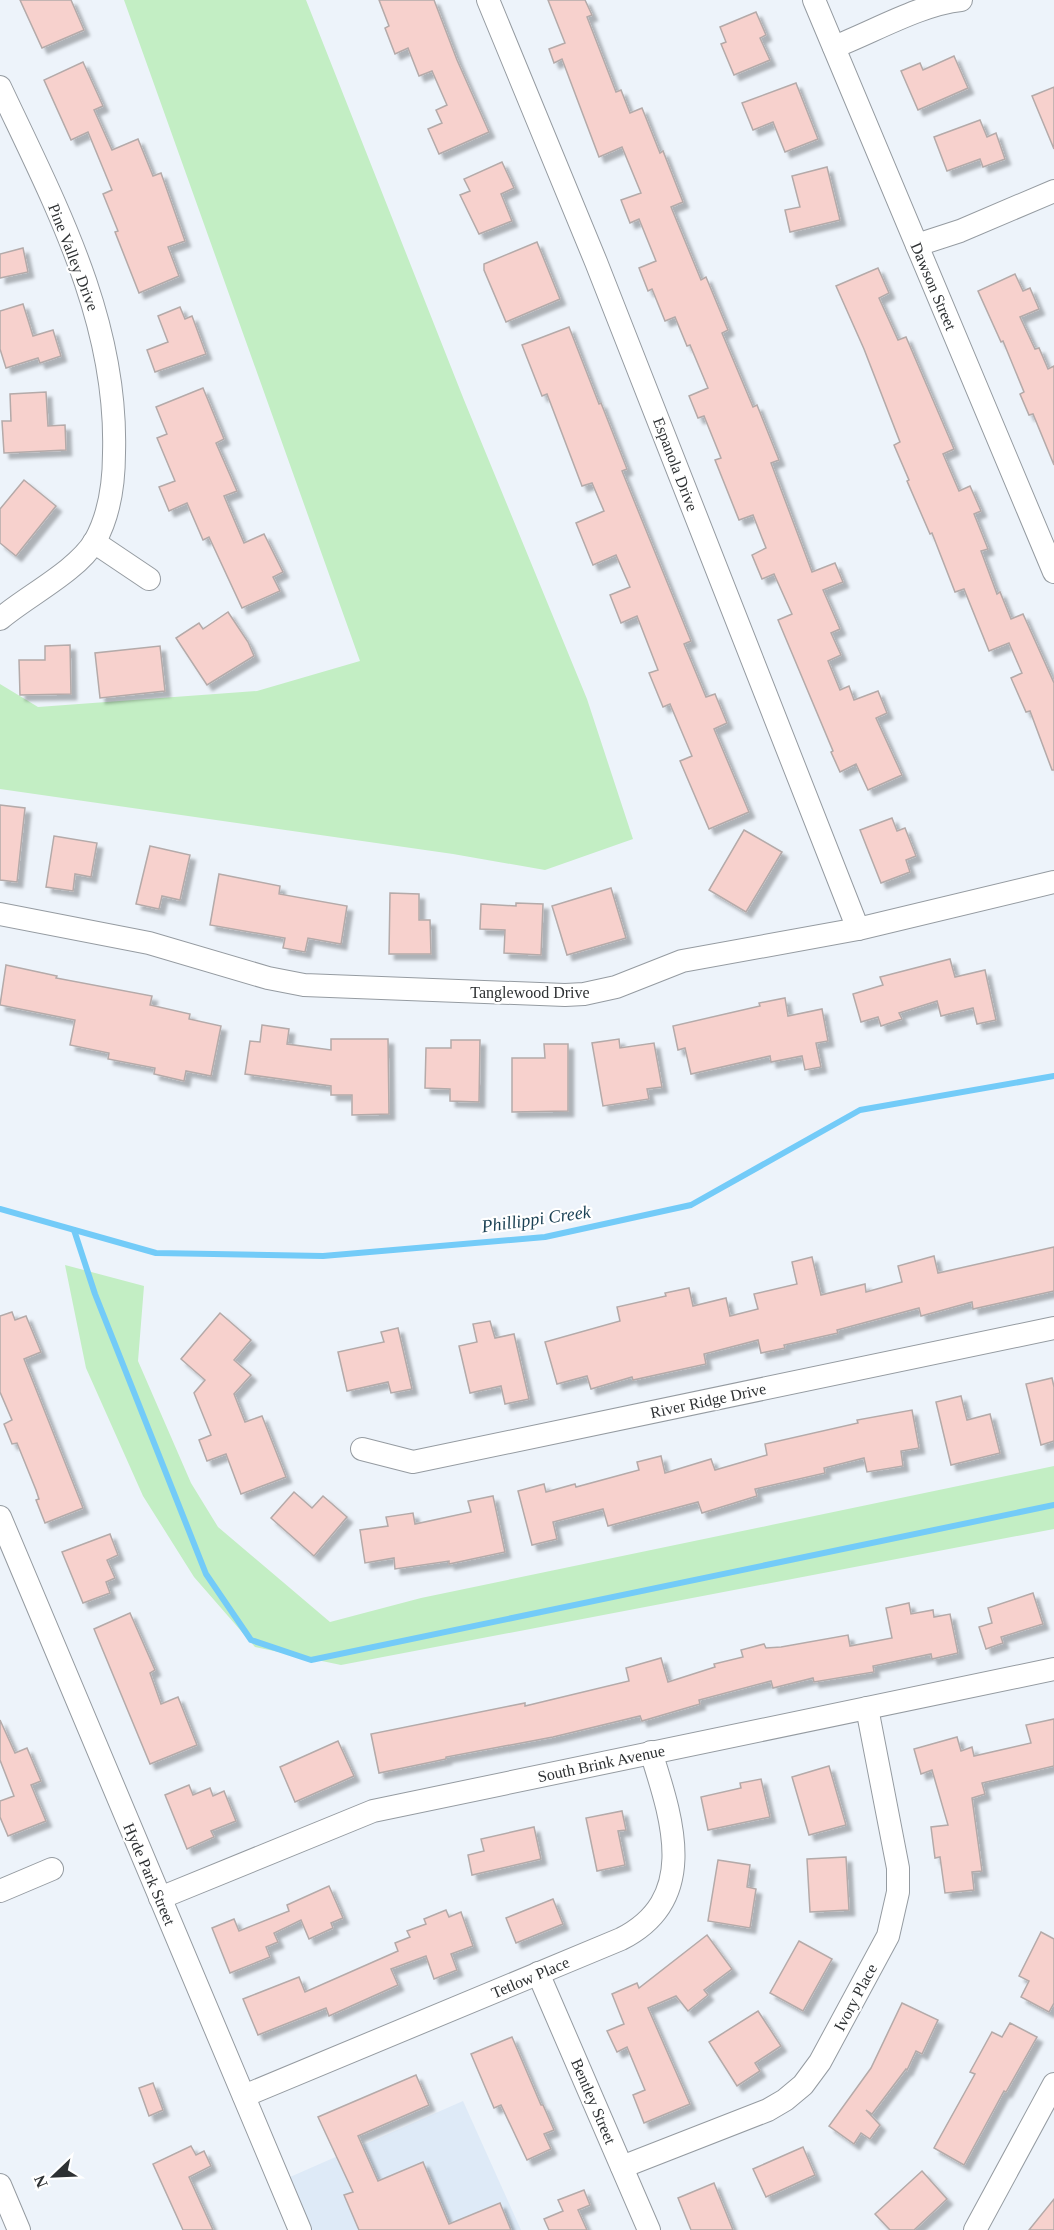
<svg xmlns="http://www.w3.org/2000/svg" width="1054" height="2230" font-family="Georgia,serif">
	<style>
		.built { fill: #deeaf7 }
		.green { fill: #c3eec4 }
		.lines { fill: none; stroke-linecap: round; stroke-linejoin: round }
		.stream { stroke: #73cbf8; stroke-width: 6 }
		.building { fill: #f7d1cd; stroke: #b4aaa9; stroke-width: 1.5; filter: url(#shadow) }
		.minor-casing { stroke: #959ba1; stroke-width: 24 }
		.minor { stroke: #fff; stroke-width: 22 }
		.labels { text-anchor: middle; stroke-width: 4.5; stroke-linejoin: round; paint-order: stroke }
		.street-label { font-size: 16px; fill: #2e3133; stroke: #fff }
		.water-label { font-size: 18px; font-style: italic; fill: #1c4255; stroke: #fff }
	</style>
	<defs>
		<filter id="shadow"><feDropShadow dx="5.5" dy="5.5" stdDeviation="1.5" flood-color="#0004"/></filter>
	</defs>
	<rect width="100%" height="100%" fill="#edf3fa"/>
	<polygon class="built" points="463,2101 521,2230 312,2230 290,2177"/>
	<g class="green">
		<polygon points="124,0 306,0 464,400 587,699 633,839 545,870 453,854 0,789 0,684 38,707 257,691 360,661"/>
		<polygon points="65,1265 144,1286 138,1361 191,1483 218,1527 330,1622 421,1598 1054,1466 1054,1529 341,1665 255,1647 194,1577 143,1496 86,1368"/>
	</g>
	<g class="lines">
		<g class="stream">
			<polyline points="0,1209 156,1253 323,1256 545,1237 691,1205 860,1110 1054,1076"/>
			<polyline points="74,1230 95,1294 206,1574 251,1640 311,1660 1054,1505"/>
		</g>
	</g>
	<g class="building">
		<polygon points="20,0 71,0 84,30 42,48"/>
		<polygon points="379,0 434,0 457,60 489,132 439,154 428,129 442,123 436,110 447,105 432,71 419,76 408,48 395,54 385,28 389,26"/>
		<polygon points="548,0 585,0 592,15 587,17 616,92 621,90 630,113 642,108 660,153 663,151 683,202 671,207 701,280 706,277 728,330 722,333 753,407 757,405 779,460 771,463 812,572 835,563 843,582 823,590 840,629 831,633 841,655 828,661 840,690 849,686 854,700 878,691 887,713 876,718 902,775 868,790 856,764 840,772 831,752 833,751 778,620 792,614 774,574 762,579 752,555 766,548 753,515 739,520 715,460 721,458 704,416 698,418 689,396 708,388 690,345 687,346 675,317 665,321 652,289 648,291 639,268 656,261 639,219 630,223 621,200 641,193 622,147 599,157 562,59 554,63 549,49 565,43"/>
		<polygon points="756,12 766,35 760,38 770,60 734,75 721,44 726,42 720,27"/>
		<polygon points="954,56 968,88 918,110 901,71 920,63 923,70"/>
		<polygon points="83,62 103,106 94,110 112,150 138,139 153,176 161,173 185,241 168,247 179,276 139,293 115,232 118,231 103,194 112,190 88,132 71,140 44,80"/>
		<polygon points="796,83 818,139 785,152 773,122 753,130 742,103"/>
		<polygon points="1054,87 1054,149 1032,96"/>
		<polygon points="980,120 987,137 996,133 1005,159 983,167 980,159 947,171 934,137"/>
		<polygon points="502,162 514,188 501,194 512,221 479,234 460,195 470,191 464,179"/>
		<polygon points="827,167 840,220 790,232 785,210 800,207 792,176"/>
		<polygon points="537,242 560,299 506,322 484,270 484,264"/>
		<polygon points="23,248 28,272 0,278 0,254"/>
		<polygon points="878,268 889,293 879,298 898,340 906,337 954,449 943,454 959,491 970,486 981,511 974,514 988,549 981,551 997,594 1000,592 1011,619 1023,614 1054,683 1054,770 1052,770 1030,711 1026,712 1011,678 1022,673 1009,643 989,651 964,589 955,592 932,533 930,534 907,481 909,480 894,445 900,442 864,349 836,286"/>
		<polygon points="1015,274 1023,291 1030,288 1039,309 1020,317 1035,349 1039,348 1048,369 1054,366 1054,465 1033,414 1029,415 1020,394 1024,392 1003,341 1001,342 978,291"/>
		<polygon points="23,304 33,336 53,330 61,356 40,363 38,358 6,368 0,349 0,311"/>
		<polygon points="180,307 185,319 192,316 206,354 155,372 147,350 168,342 158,316"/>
		<polygon points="569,327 599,404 601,403 627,469 622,471 691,641 684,644 706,697 715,694 727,723 714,729 749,812 709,829 680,761 692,756 670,704 663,707 649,673 658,670 637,616 621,623 610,595 630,587 616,555 593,565 576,523 604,511 592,483 582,486 547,394 542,396 522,345"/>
		<polygon points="203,388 224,439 216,443 237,491 224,496 244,543 264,534 283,572 273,577 280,591 242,608 209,537 203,540 187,503 169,511 159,487 175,481 157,438 167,434 156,407"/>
		<polygon points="46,392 48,426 65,425 66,450 4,453 2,421 11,421 10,394"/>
		<polygon points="24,480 56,506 16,556 0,543 0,509"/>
		<polygon points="228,612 248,642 254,656 207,685 176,638 199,623 203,629"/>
		<polygon points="70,645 71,694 20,695 19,660 45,660 45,646"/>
		<polygon points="160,646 165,691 100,698 95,653"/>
		<polygon points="0,805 25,808 17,882 0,880"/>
		<polygon points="892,818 897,831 905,828 916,856 906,860 910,872 881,883 860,830"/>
		<polygon points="744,830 782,852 746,912 709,890"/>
		<polygon points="54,836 97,843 91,877 75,874 73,891 46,887"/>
		<polygon points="150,846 190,855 180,900 162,896 159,909 136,904"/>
		<polygon points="219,874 280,886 279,894 347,906 341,944 308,938 305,952 283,948 285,938 210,925"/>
		<polygon points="611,888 626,938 567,955 552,906"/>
		<polygon points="390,893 419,894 419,920 430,920 431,954 389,954"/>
		<polygon points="516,903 543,904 541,955 504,953 505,930 480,929 481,904 516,906"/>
		<polygon points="950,959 955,977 985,970 996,1020 977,1024 973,1008 941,1016 937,1001 899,1013 902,1019 881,1026 878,1017 861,1022 853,994 883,985 880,977"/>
		<polygon points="6,965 57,976 56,978 152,996 150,1005 190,1014 189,1019 221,1026 211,1076 186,1071 184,1081 154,1074 155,1068 108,1059 109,1053 70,1045 75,1020 0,1005"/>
		<polygon points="785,998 788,1016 822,1009 828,1041 816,1043 821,1067 805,1070 802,1056 771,1062 770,1056 691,1074 685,1048 678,1050 673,1026 760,1006 759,1003"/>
		<polygon points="262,1025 289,1029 287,1044 331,1050 331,1039 388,1039 389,1114 352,1115 352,1095 331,1095 331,1086 245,1074 250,1041 260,1042"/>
		<polygon points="619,1039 620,1048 654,1043 662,1087 647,1089 649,1099 603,1106 592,1043"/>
		<polygon points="451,1040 480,1040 479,1102 450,1101 450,1089 425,1088 426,1048 451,1048"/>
		<polygon points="544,1044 568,1044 568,1111 512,1112 512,1058 545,1058"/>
		<polygon points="1054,1247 1054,1291 973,1309 972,1302 921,1316 919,1308 837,1330 838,1333 784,1345 785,1348 761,1353 758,1340 704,1354 706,1364 633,1380 632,1377 591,1389 587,1376 557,1384 545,1342 620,1321 617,1307 666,1296 665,1293 689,1288 693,1306 726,1298 730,1316 758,1309 754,1294 797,1284 792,1262 812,1257 821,1295 865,1284 866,1292 902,1282 898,1266 934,1256 938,1273"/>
		<polygon points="12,1312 15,1320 26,1316 41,1352 24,1359 83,1508 45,1523 36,1500 39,1499 36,1490 17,1443 12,1444 4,1424 12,1420 0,1392 0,1316"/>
		<polygon points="220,1313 251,1340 234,1360 251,1375 234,1394 245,1422 262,1416 286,1477 241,1494 226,1454 207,1461 199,1440 211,1435 194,1393 205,1380 181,1359"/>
		<polygon points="490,1321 495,1338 514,1334 529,1399 505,1404 501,1386 470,1393 459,1346 477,1342 473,1324"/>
		<polygon points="398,1328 412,1389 391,1393 388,1382 347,1391 338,1352 384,1342 381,1332"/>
		<polygon points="1052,1378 1054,1387 1054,1441 1041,1445 1026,1384"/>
		<polygon points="961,1396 967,1420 990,1414 1000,1453 951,1465 936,1402"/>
		<polygon points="912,1410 919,1448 901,1451 903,1466 867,1472 864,1458 824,1468 825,1473 755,1489 757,1496 702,1513 698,1502 608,1526 603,1509 553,1522 557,1539 532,1545 518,1491 544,1484 546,1492 575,1484 576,1487 639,1470 637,1462 661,1456 665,1473 711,1459 715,1470 767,1455 765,1444 858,1423 857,1420"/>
		<polygon points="294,1492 312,1508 323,1496 347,1517 314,1556 271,1518"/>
		<polygon points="493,1496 505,1552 449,1564 449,1561 395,1569 394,1558 365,1563 360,1530 388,1526 386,1517 413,1513 415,1524 471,1512 468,1501"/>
		<polygon points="110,1534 118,1555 107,1560 115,1578 106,1582 110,1593 83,1603 62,1552"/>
		<polygon points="1033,1593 1043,1624 1001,1637 1003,1643 986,1649 979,1627 992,1623 988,1608"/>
		<polygon points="909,1603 911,1614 933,1610 934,1617 950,1614 958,1653 932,1659 931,1654 873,1666 874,1672 814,1682 813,1678 773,1688 771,1681 699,1700 700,1704 642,1721 640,1716 553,1737 446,1757 446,1759 379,1773 371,1734 525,1703 525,1706 629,1681 626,1668 661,1658 668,1682 715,1667 714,1664 743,1657 741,1650 764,1644 766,1648 781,1647 848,1635 850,1646 892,1638 886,1608"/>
		<polygon points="130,1613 155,1670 150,1673 161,1704 178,1697 197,1745 150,1764 94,1629"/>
		<polygon points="1054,1719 1054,1766 982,1783 985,1794 972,1798 982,1871 972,1872 974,1890 945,1893 940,1857 935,1858 931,1827 948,1825 932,1770 921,1774 914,1749 957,1737 961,1751 972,1747 974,1756 1031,1743 1026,1725"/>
		<polygon points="0,1720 15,1753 27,1748 41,1781 31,1785 46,1821 8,1836 0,1817 0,1801 14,1796 0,1760"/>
		<polygon points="338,1741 354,1776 295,1802 280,1767"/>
		<polygon points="829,1766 846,1825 809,1835 792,1777"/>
		<polygon points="761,1779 770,1817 708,1830 701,1797 741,1788 740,1783"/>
		<polygon points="189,1785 193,1795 210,1788 213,1796 224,1791 236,1821 211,1831 214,1837 187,1849 165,1795"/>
		<polygon points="622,1811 626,1830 618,1831 625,1865 597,1871 586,1818"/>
		<polygon points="534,1827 541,1859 472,1875 468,1855 484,1851 481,1839"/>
		<polygon points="846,1857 849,1910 810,1912 807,1859"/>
		<polygon points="718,1860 750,1865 747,1887 756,1889 750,1928 708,1921"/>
		<polygon points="329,1886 343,1918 331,1923 333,1928 309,1939 301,1920 274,1933 278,1942 266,1947 270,1957 230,1973 212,1928 234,1919 239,1931 289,1911 287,1905"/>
		<polygon points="553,1899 563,1924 516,1943 506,1918"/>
		<polygon points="446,1910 449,1917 461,1912 473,1946 451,1954 457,1970 434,1979 426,1956 391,1969 398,1985 329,2016 326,2008 258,2035 243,1999 299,1977 305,1992 398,1951 395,1943 410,1937 407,1931 426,1924 424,1919"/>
		<polygon points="1041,1932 1054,1939 1054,2003 1049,2012 1021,1997 1029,1981 1019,1976"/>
		<polygon points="707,1935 732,1969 704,1990 708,1995 688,2011 676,1996 648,2008 690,2104 644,2123 633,2095 645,2090 627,2047 617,2052 607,2031 624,2024 612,1994 637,1983 639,1988"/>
		<polygon points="799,1941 832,1959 803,2011 770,1993"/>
		<polygon points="902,2003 938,2020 922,2054 916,2051 907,2070 906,2069 872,2114 866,2110 880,2125 870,2139 861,2133 854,2144 829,2126 871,2068"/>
		<polygon points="758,2011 781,2046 755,2063 760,2071 737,2086 709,2042"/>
		<polygon points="1010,2023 1037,2037 1006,2092 1004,2091 964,2165 934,2148 975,2074 970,2072 992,2032 1002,2037"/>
		<polygon points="512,2037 541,2105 543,2105 554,2130 544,2134 551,2149 527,2160 501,2105 494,2108 471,2054"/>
		<polygon points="416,2075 429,2105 358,2136 378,2181 423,2162 449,2224 500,2203 511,2230 359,2230 344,2195 353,2192 318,2117"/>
		<polygon points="153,2083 163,2110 149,2116 139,2088"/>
		<polygon points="191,2146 196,2155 204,2151 211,2166 189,2177 213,2230 183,2230 153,2164"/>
		<polygon points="803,2147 815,2175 766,2197 753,2169"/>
		<polygon points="922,2171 947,2199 914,2230 890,2230 875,2214"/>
		<polygon points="714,2183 733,2230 691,2230 678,2198"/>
		<polygon points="584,2190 590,2205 578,2210 587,2230 549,2230 544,2219 563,2211 558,2200"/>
		<polygon points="1054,2199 1054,2230 1029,2230"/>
	</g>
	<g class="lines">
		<g class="minor-casing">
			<g id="minor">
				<polyline points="488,0 596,262 858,929"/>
				<polyline points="814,0 1054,572"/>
				<path d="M834 47C873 32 921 4 961 0"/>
				<path d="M0 87C55 204 118 320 114 453 114 483 110 514 95 541 77 571 27 596 0 619"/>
				<polyline points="917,245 960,231 1054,191"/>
				<polyline points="94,542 149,579"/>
				<polyline points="0,914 149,943 268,978 304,985 565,995 584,994 616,987 682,961 858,929 1054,882"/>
				<polyline points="362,1449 413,1462 1054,1328"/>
				<polyline points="0,1517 300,2230"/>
				<polyline points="0,1891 52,1869"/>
				<polyline points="160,1898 373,1811 1054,1669"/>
				<polyline points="538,1973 649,2230"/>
				<path d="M244 2096 621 1939C700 1899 672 1819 651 1752"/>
				<polyline points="622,2167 768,2110 785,2100 803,2085 820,2062 888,1936 898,1892 898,1868 867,1708"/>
				<polyline points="0,2185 19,2230"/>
				<polyline points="975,2230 1054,2084"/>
			</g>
		</g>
		<use href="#minor" class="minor"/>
	</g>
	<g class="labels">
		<g class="street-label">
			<text transform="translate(74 257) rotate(69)" y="6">Pine Valley Drive</text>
			<text transform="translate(934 286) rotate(67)" y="6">Dawson Street</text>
			<text transform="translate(676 464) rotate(69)" y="6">Espanola Drive</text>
			<text x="530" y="998">Tanglewood Drive</text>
			<text transform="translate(708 1400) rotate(-12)" y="6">River Ridge Drive</text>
			<text transform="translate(601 1763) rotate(-12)" y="6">South Brink Avenue</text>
			<text transform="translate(150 1874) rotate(67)" y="6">Hyde Park Street</text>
			<text transform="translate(530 1977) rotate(-23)" y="6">Tetlow Place</text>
			<text transform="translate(855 1997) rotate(-62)" y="6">Ivory Place</text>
			<text transform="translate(594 2101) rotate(67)" y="6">Bentley Street</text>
		</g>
		<g class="water-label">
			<text transform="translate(536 1219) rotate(-8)" y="6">Phillippi Creek</text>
		</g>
	</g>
	<g transform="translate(54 2176) rotate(247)" stroke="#ffffff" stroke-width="4.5" paint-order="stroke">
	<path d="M0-4.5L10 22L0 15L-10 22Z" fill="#2e3133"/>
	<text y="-9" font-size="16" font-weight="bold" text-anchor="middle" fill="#2e3133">N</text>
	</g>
</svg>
